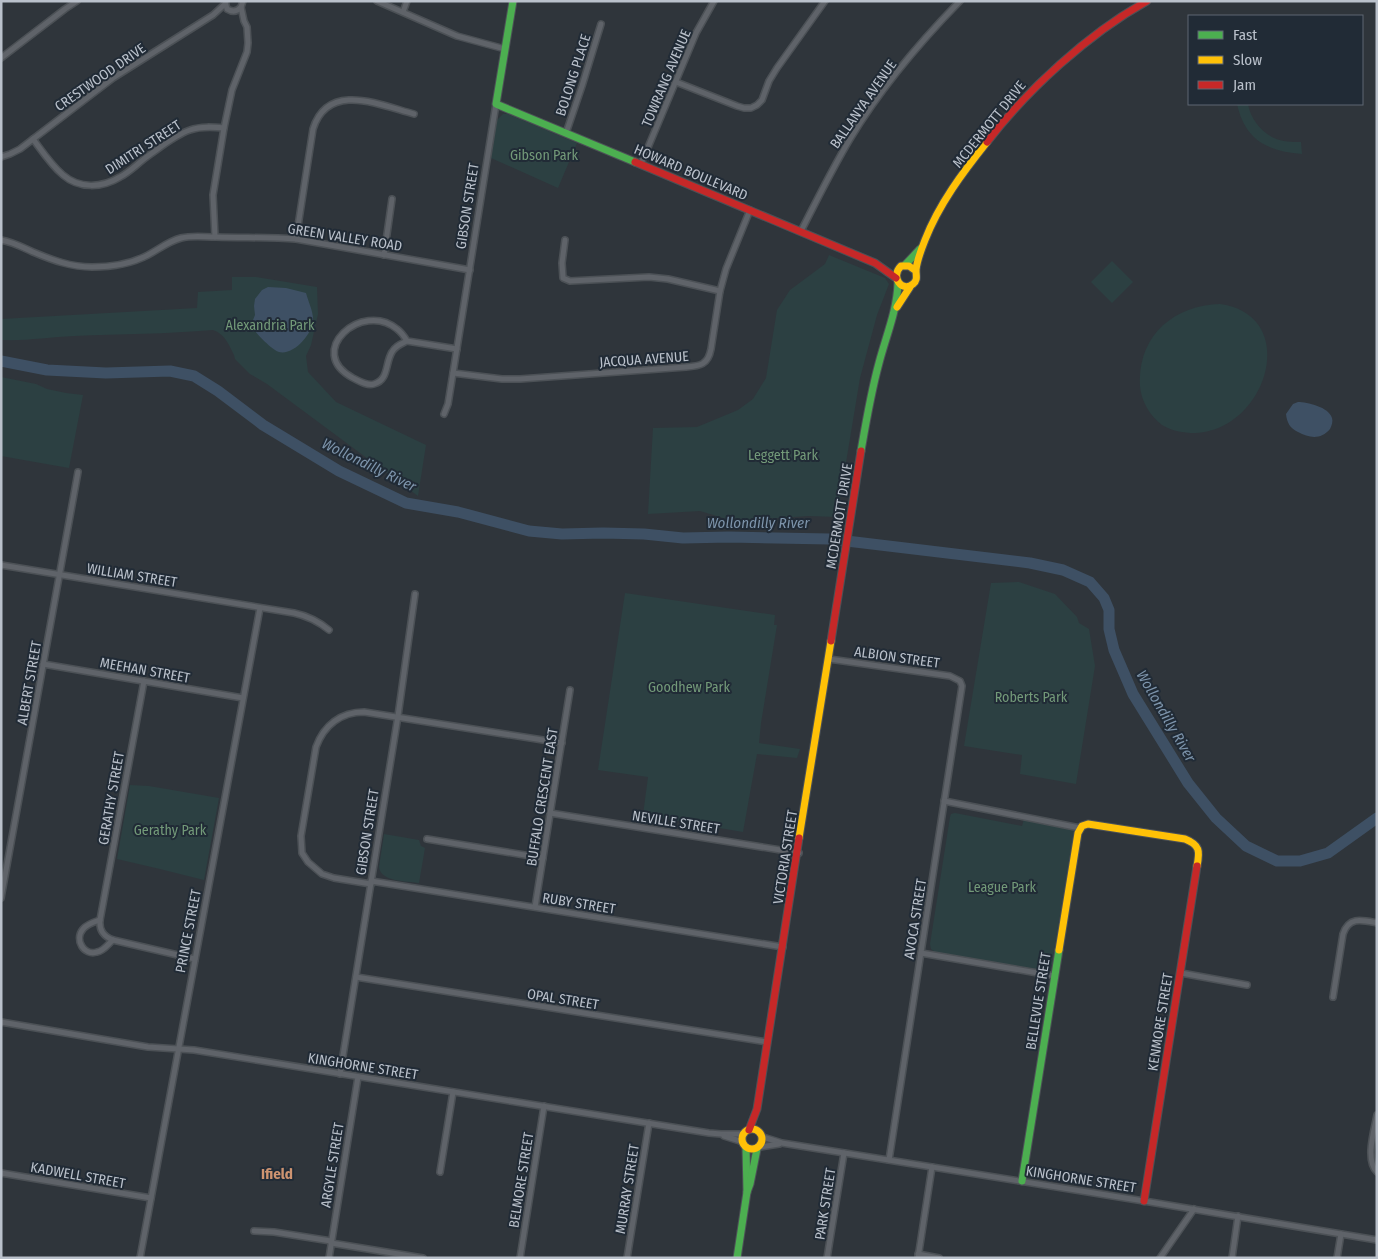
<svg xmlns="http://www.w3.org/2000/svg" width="1378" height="1259" font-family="'Fira Sans Condensed',sans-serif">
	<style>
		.green { fill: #2c4042 }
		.water { fill: #3e5064 }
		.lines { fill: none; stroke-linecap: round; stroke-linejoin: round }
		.river { stroke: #3e5064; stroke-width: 11 }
		.street-casing { stroke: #4c5156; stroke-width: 8 }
		.fast-casing { stroke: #4c5156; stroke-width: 9 }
		.slow-casing { stroke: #4c5156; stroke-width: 9 }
		.jam-casing { stroke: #4c5156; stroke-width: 9 }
		.street { stroke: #5f6369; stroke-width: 5 }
		.fast { stroke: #4caf50; stroke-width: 7 }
		.slow { stroke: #ffc107; stroke-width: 7 }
		.jam { stroke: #c62828; stroke-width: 7 }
		.labels { text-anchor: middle; stroke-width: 4; stroke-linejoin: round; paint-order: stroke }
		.street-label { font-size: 14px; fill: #bac1cb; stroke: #212b36 }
		.park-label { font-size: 14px; fill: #739a79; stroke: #212b36 }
		.water-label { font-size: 15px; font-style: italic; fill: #7d94ab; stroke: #212b36 }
		.neighbourhood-label { font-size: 15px; font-weight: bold; fill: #ce9471; stroke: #212b36 }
	</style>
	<rect width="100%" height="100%" fill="#2f353b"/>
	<g class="green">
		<path d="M1237 104H1248C1250 118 1261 132 1274 138 1282 142 1292 142 1301 142L1302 154C1267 151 1245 140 1237 104Z"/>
		<polygon points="503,114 508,114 577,143 558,188 491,158 497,120"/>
		<polygon points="829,255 885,278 889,284 877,315 860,378 837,517 809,516 733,521 700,511 648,514 653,428 697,427 738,410 753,399 766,378 777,310 790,290 825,264"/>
		<polygon points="1112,261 1133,282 1112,303 1091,282"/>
		<path d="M232 277H256L317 287 318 314 311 345 306 356 308 372 336 402 426 445 418 496 267 384 250 374 235 359 234 355C229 345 225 334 213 330 167 334 121 334 74 336 50 337 26 341 1 340V319L197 308 198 292 232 290Z"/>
		<path d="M1220 304C1301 315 1268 430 1195 433 1183 433 1172 431 1162 425 1150 416 1141 401 1140 386 1137 337 1173 305 1220 304Z"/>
		<polygon points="1,377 36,384 47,389 66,393 83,395 69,468 1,456"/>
		<polygon points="1019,582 1055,594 1077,617 1079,623 1089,629 1095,666 1076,784 1020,774 1022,755 964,746 991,583"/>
		<polygon points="625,593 775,615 774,625 777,625 761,723 759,743 800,749 797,758 757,754 743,832 643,815 648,777 598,770"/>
		<polygon points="130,785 149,786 219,798 204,880 160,869 117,859"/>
		<polygon points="955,813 1022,826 1024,819 1074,830 1052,964 1050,968 1043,970 936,953 931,949 930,944 950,817 951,814"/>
		<path d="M384 834 419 840 421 846 425 848 419 883C406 881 381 882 379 867Z"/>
	</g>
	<g class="water">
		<path d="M268 287 286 288 306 293C308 301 313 311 313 319 314 332 294 356 279 352 272 350 254 332 251 325L255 315 254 306 255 299 262 290Z"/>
		<path d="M1298 402C1307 402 1329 407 1332 418 1333 421 1332 425 1330 429 1321 440 1309 438 1298 432 1290 428 1287 423 1286 414L1293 404Z"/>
	</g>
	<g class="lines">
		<polyline class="river" points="1,361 47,370 106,373 170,371 194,376 218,391 263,425 339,471 406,503 458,512 529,531 562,534 603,533 644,534 683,538 729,537 830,539 1030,563 1063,570 1090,582 1104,598 1109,610 1109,629 1114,650 1133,694 1188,783 1216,818 1246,846 1277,861 1300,861 1328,853 1377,818"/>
		<g class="street-casing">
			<g id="street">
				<path d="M225 1 227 9C232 12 237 12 241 7"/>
				<polyline points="377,1 457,36 505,49"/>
				<polyline points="403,12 407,1"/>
				<polyline points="1,58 65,9 77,1"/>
				<polyline points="676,82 737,106 744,108 751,108 757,105 762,100 769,81 777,68 825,1"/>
				<polyline points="566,133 582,86 601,24"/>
				<path d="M33 139C42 151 51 165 63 175 79 189 102 188 120 177 130 172 138 163 148 156 161 147 175 135 190 130 201 126 213 127 224 128"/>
				<polyline points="1,157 10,154 20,149 113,78 213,15 225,4"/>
				<polyline points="641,164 696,33 714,1"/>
				<path d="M801 231C817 200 832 169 850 139 880 89 919 43 960 1"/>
				<polyline points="215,237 213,195 224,128 232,90 247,52 248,43 247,27 244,21 241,7 243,1"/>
				<path d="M296 239 313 129C328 81 380 105 414 114"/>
				<path d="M1 240C13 242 22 247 33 252 52 260 71 267 92 267 111 267 131 264 148 255 159 249 169 241 181 238 193 235 204 237 216 237 243 238 269 237 296 239L470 270"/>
				<polyline points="565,240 562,263 563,278 570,281 649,277 668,279 720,291"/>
				<polyline points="384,255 392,199"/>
				<path d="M407 341C401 344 395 346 392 352 385 363 389 380 374 384 367 386 359 381 353 378 304 352 362 300 397 329 401 332 404 336 407 341L457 349"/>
				<path d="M453 373 502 379H520L686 367C700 366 708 365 711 349L720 291 726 269 750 210"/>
				<polyline points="444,414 448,404 453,373 496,104"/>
				<path d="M1 565 294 613C308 616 318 621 329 630"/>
				<polyline points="829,659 950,676 960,681 962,686 889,1160"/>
				<polyline points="43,664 243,698"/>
				<path d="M144 681 100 920C99 930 103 936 113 940L195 959"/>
				<polyline points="944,801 1080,828"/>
				<polyline points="550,813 799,853"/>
				<polyline points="427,839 543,858"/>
				<polyline points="371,881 783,947"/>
				<path d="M371 884 334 878 322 874 308 862 302 853 301 836 316 747C324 725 341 712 364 712L562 743"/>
				<polyline points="1,898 78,472"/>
				<polyline points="535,907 570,690"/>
				<path d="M100 920C94 922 87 924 83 929 74 940 84 956 97 952 104 951 108 944 113 940"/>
				<polyline points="921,953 1055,976"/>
				<polyline points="1181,973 1247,985"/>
				<polyline points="356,977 767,1042"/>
				<path d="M1333 997 1343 934C1349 916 1362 920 1377 923"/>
				<polyline points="1,1022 148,1047 194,1050 709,1133 721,1134 744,1134"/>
				<polyline points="340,1074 398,716 415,594"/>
				<path d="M1377 1115C1374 1131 1365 1160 1377 1172"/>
				<polyline points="724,1136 743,1142"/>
				<polyline points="763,1137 782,1143 1144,1201 1377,1240"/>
				<polyline points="760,1147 779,1144"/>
				<polyline points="440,1172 453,1092"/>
				<polyline points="1,1173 151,1198"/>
				<polyline points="254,1231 274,1232 331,1241"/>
				<polyline points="331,1243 423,1258"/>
				<polyline points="918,1254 939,1258"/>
				<polyline points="140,1258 260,608"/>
				<polyline points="329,1258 358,1077"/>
				<polyline points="520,1258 544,1106"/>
				<polyline points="627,1258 649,1123"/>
				<polyline points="827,1258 844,1153"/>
				<polyline points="918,1258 932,1167"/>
				<polyline points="1160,1258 1194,1209"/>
				<polyline points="1232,1258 1238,1216"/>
				<polyline points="1337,1258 1341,1234"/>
			</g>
		</g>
		<g class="fast-casing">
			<g id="fast">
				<polyline points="513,1 496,104 635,162"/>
				<polyline points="905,265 920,249"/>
				<path d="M861 451C866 422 871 392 879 363 886 336 897 311 898 283"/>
				<polyline points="746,1148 747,1192"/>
				<polyline points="1022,1181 1059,950"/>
				<polyline points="737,1258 747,1192 750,1184 757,1149"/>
			</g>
		</g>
		<g class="slow-casing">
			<g id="slow">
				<path d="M916 271 909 266H901C890 277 902 293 913 284 918 280 916 276 916 270 917 260 921 250 925 240 939 204 963 172 987 142"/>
				<polyline points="897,307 910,287"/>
				<polyline points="799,838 831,641"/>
				<path d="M1059 950 1078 833 1082 826 1088 824 1185 839C1200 845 1200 851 1197 866"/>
				<circle cx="752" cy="1139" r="10"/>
			</g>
		</g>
		<g class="jam-casing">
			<g id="jam">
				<path d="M987 142C1028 89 1088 34 1147 1"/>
				<polyline points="635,162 875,263 896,278"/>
				<polyline points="831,641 861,451"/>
				<polyline points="749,1130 757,1109 799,838"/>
				<polyline points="1144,1201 1197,866"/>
			</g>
		</g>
		<use href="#street" class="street"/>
		<use href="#fast" class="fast"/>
		<use href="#slow" class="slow"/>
		<use href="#jam" class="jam"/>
	</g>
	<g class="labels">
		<g class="street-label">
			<text transform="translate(573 75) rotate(-72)" y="5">BOLONG PLACE</text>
			<text transform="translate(100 77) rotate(-35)" y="5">CRESTWOOD DRIVE</text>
			<text transform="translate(666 78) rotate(-67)" y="5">TOWRANG AVENUE</text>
			<text transform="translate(863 104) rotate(-55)" y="5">BALLANYA AVENUE</text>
			<text transform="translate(989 124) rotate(-51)" y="5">MCDERMOTT DRIVE</text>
			<text transform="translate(143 147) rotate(-33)" y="5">DIMITRI STREET</text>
			<text transform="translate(691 172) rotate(23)" y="5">HOWARD BOULEVARD</text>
			<text transform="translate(467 206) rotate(-81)" y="5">GIBSON STREET</text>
			<text transform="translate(345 237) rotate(9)" y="5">GREEN VALLEY ROAD</text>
			<text transform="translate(644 359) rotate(-4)" y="5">JACQUA AVENUE</text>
			<text transform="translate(839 516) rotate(-81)" y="5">MCDERMOTT DRIVE</text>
			<text transform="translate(132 575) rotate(9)" y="5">WILLIAM STREET</text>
			<text transform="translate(897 657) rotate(8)" y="5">ALBION STREET</text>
			<text transform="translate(145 670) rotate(10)" y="5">MEEHAN STREET</text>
			<text transform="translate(29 683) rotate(-80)" y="5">ALBERT STREET</text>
			<text transform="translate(542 797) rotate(-81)" y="5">BUFFALO CRESCENT EAST</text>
			<text transform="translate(111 798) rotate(-80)" y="5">GERATHY STREET</text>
			<text transform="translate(676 822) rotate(9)" y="5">NEVILLE STREET</text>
			<text transform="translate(367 832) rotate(-81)" y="5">GIBSON STREET</text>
			<text transform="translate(785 857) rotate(-81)" y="5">VICTORIA STREET</text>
			<text transform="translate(579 903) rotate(9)" y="5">RUBY STREET</text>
			<text transform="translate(915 919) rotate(-81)" y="5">AVOCA STREET</text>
			<text transform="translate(188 931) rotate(-79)" y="5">PRINCE STREET</text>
			<text transform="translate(563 999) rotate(9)" y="5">OPAL STREET</text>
			<text transform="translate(1038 1001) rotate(-81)" y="5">BELLEVUE STREET</text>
			<text transform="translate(1160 1022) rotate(-81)" y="5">KENMORE STREET</text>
			<text transform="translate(363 1066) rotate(9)" y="5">KINGHORNE STREET</text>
			<text transform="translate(332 1165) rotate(-81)" y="5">ARGYLE STREET</text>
			<text transform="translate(78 1175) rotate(10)" y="5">KADWELL STREET</text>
			<text transform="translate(1081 1179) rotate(9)" y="5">KINGHORNE STREET</text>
			<text transform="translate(521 1180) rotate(-81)" y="5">BELMORE STREET</text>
			<text transform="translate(627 1189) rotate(-81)" y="5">MURRAY STREET</text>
			<text transform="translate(825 1204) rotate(-81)" y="5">PARK STREET</text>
		</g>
		<g class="park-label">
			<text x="544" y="160">Gibson Park</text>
			<text x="270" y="330">Alexandria Park</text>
			<text x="783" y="460">Leggett Park</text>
			<text x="689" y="692">Goodhew Park</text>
			<text x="1031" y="702">Roberts Park</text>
			<text x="170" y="835">Gerathy Park</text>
			<text x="1002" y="892">League Park</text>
		</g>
		<g class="water-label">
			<text transform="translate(369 465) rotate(26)" y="5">Wollondilly River</text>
			<text x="758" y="528">Wollondilly River</text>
			<text transform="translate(1166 716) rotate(60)" y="5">Wollondilly River</text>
		</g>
		<g class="neighbourhood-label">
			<text x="277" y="1179">Ifield</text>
		</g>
	</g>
	<rect width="1378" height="1259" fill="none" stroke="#bac1cb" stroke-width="5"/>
	<rect x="1188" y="15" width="175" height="90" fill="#212b36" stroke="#5e6772"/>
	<rect x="1198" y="31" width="25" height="8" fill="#4caf50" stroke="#5e6772"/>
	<text x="1233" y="40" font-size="15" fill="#bac1cb">Fast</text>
	<rect x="1198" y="56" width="25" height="8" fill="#ffc107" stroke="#5e6772"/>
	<text x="1233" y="65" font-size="15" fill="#bac1cb">Slow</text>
	<rect x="1198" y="81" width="25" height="8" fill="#c62828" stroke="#5e6772"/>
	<text x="1233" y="90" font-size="15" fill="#bac1cb">Jam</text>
</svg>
